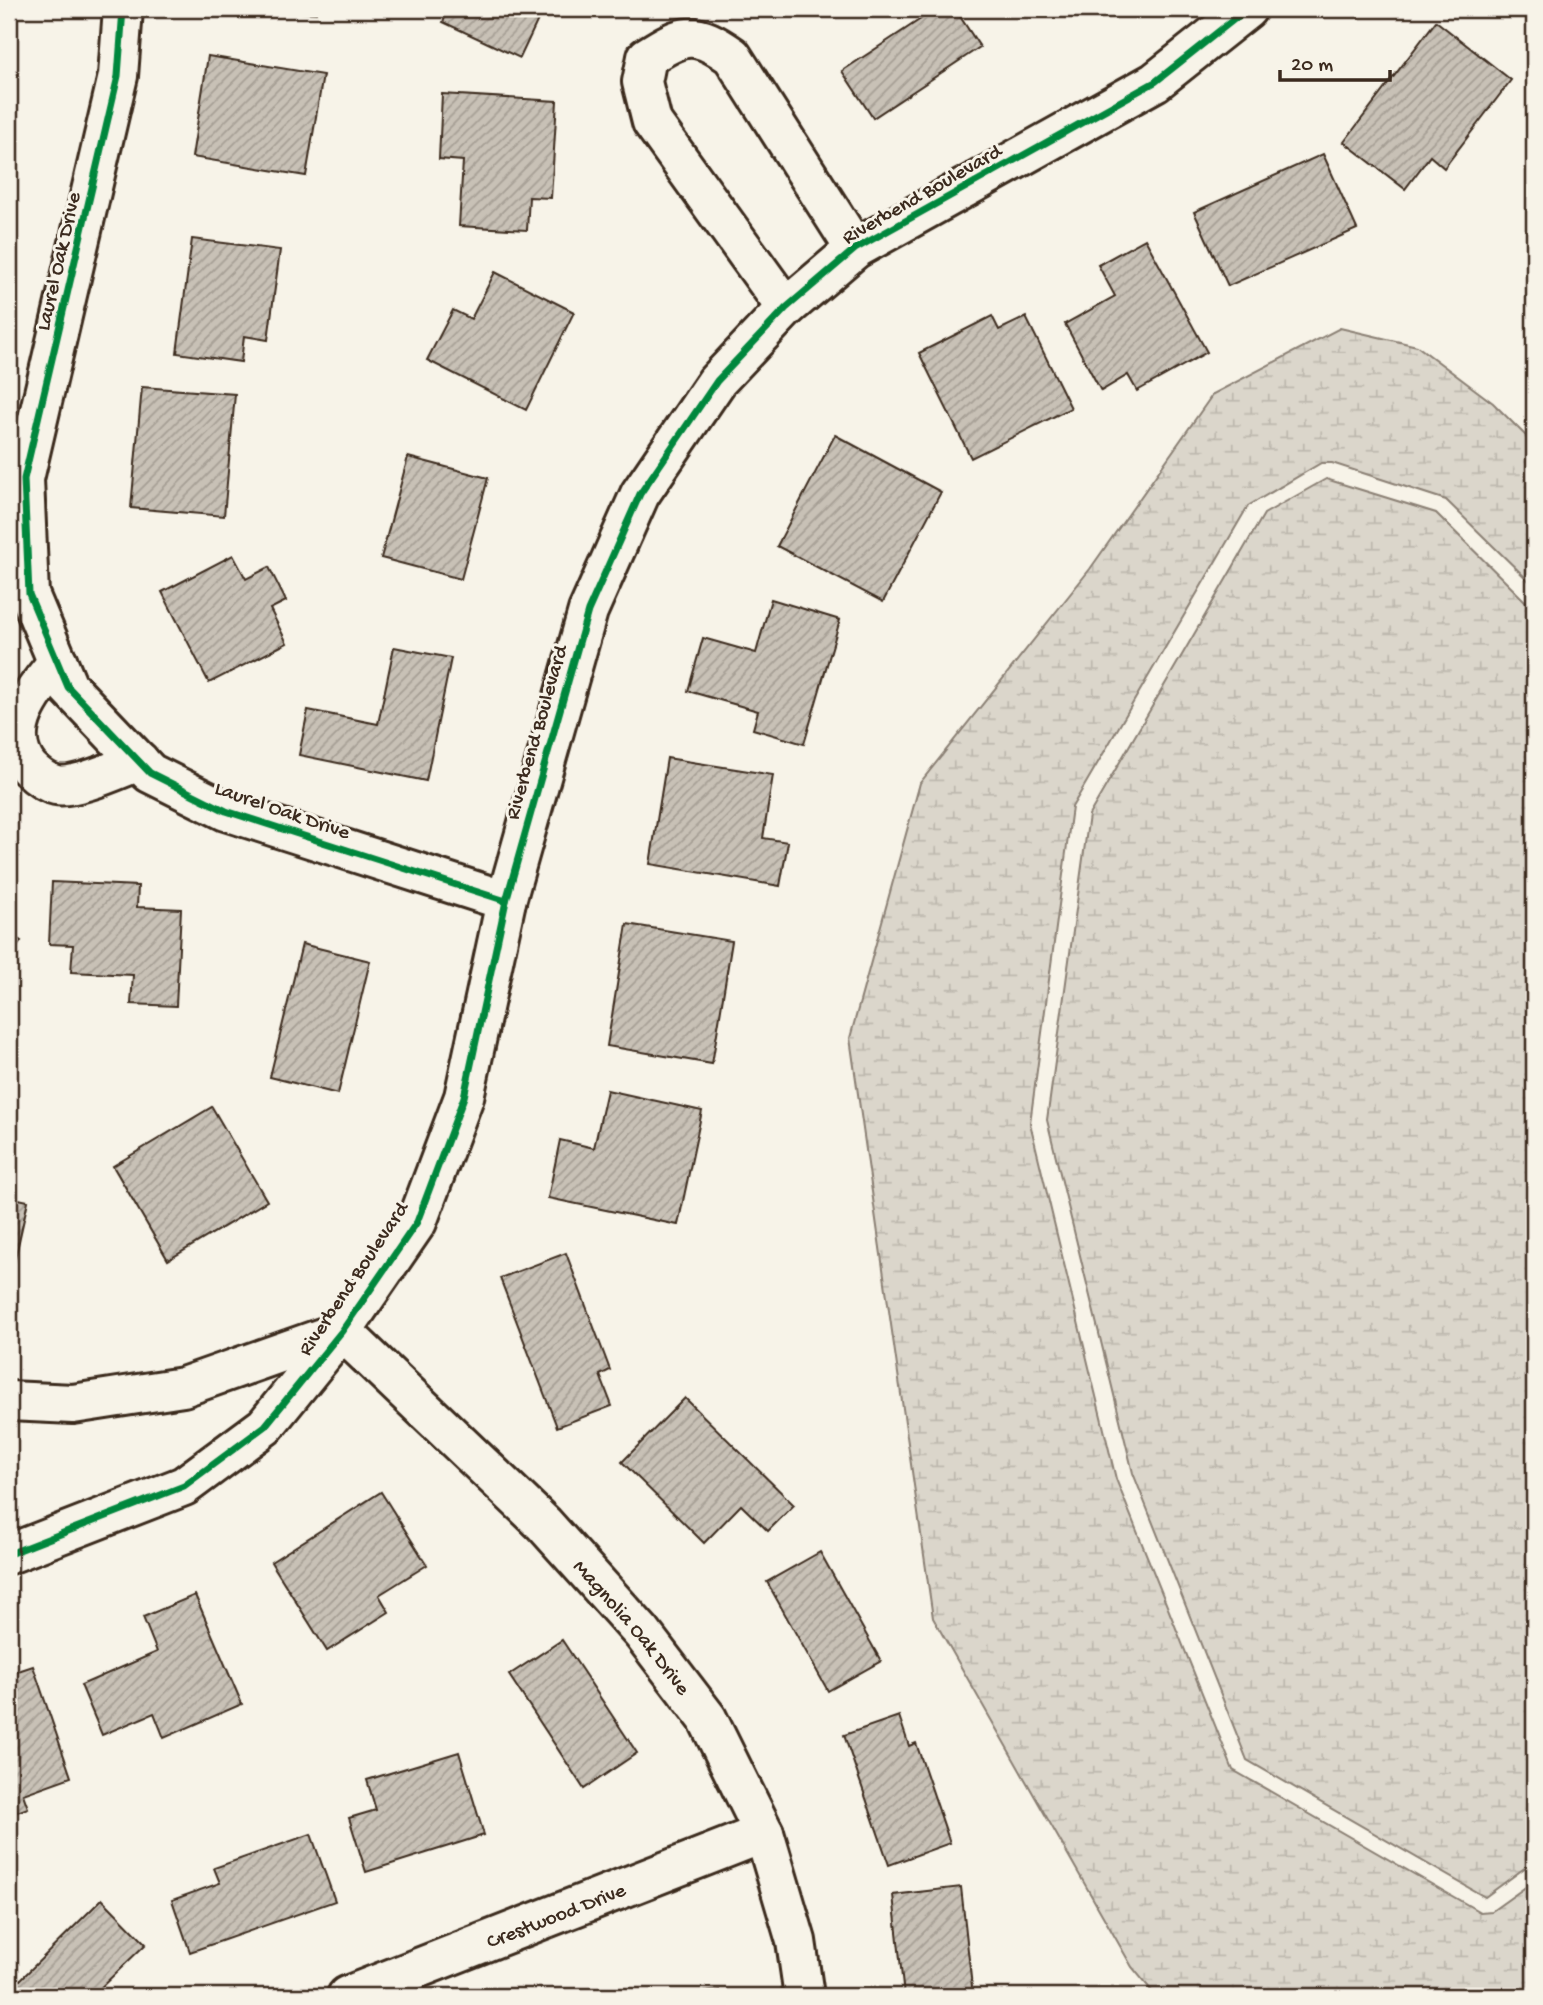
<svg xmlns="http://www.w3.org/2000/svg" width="1543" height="2005" font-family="'Gochi Hand',sans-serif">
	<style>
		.wetland { fill: url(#wetland-marsh); stroke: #8b8074; stroke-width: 2 }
		.building { fill: url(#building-hatch); stroke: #3b2a1e; stroke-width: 2 }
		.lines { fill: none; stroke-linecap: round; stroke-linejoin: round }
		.street-casing { stroke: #3b2a1e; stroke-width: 44 }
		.street { stroke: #f7f3e8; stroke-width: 38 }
		.cycleway-casing { stroke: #f7f3e8; stroke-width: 11 }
		.cycleway { stroke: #00873e; stroke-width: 7 }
		.labels { text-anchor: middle; stroke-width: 6; stroke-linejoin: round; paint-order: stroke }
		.street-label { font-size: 21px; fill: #3b2a1e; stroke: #f7f3e8 }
	</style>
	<defs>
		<pattern id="wetland-marsh" width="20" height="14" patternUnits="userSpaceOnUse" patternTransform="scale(1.75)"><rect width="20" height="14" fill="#dbd6cb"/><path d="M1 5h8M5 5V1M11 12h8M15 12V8" fill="none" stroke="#bdb8ae"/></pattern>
		<pattern id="building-hatch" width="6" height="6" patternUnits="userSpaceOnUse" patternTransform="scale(1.75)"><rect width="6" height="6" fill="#c8c1b6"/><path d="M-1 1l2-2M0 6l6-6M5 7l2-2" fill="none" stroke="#a49d93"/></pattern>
	</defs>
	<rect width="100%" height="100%" fill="#f7f3e8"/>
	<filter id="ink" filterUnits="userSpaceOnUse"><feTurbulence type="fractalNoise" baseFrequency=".0143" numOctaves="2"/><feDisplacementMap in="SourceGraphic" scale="14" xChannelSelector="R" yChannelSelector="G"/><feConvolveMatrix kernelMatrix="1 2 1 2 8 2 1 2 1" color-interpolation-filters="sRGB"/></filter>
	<g filter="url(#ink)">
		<g class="wetland">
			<polygon points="1340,328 1417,346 1493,403 1534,444 1534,586 1446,500 1332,463 1321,463 1248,506 1072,807 1030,1123 1116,1479 1233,1770 1480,1912 1492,1911 1534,1881 1534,1996 1156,1996 1132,1967 933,1618 850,1038 920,783 1090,569 1213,394"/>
			<polygon points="1326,479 1436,513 1534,610 1534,1861 1485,1897 1247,1760 1133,1473 1047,1120 1089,815 1264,514"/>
		</g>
		<g class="building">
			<polygon points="9,9 17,9 9,50"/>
			<polygon points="250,9 316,9 316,13"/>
			<polygon points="449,9 543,9 520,58 443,22"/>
			<polygon points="936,9 955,9 980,47 873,118 842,71"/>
			<polygon points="1436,21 1511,80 1444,168 1430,156 1405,189 1344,142"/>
			<polygon points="208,56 323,75 306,176 192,157"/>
			<polygon points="442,94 557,101 551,198 529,197 527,230 459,226 463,161 439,159"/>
			<polygon points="1323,154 1357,229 1228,286 1194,212"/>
			<polygon points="192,239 280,250 268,340 244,336 241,362 177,353"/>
			<polygon points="1145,239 1207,352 1137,391 1128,375 1101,391 1065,324 1115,296 1098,265"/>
			<polygon points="495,272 574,312 526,410 427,360 453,310 471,319"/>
			<polygon points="992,316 999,330 1026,317 1071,408 971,458 919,353"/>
			<polygon points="142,387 235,394 224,516 131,508"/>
			<polygon points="835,435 941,492 883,602 777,546"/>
			<polygon points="408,457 488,478 461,579 381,558"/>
			<polygon points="233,555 246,579 269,567 286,601 270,609 287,643 209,683 162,592"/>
			<polygon points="771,599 840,620 804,744 753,729 758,711 688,691 703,638 756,653"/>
			<polygon points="394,647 451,658 426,781 299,755 308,710 378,724"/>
			<polygon points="667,758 773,775 763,838 788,842 780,886 650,864"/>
			<polygon points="52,882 138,886 137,907 181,909 176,1006 131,1004 133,975 71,972 73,945 49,944"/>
			<polygon points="627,924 732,941 712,1064 607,1046"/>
			<polygon points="9,933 21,941 9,959"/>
			<polygon points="302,944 370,961 338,1094 270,1077"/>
			<polygon points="607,1090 702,1111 678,1225 548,1198 560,1140 594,1148"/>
			<polygon points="212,1107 267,1201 168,1260 113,1166"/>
			<polygon points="9,1197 28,1201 9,1286"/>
			<polygon points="566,1253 610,1370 600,1375 612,1406 557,1427 500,1278"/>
			<polygon points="685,1398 794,1505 768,1531 741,1505 704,1543 622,1462"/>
			<polygon points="381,1492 427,1565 379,1595 389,1612 327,1651 271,1562"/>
			<polygon points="820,1552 881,1661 828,1691 767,1582"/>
			<polygon points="195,1595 242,1704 164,1738 154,1713 102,1735 81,1685 157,1652 143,1617"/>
			<polygon points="562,1640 637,1753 584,1789 509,1675"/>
			<polygon points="33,1666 71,1777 23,1794 28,1808 9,1815 9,1674"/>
			<polygon points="899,1716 909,1746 916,1743 950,1843 889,1865 844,1735"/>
			<polygon points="459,1752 484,1835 366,1872 349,1818 376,1810 367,1780"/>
			<polygon points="311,1834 335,1901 190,1952 172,1900 220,1883 214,1868"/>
			<polygon points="961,1887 973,1996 904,1996 893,1895"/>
			<polygon points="102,1899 146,1944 92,1996 26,1996 15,1985"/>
			<polygon points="719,1990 719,1996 668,1996"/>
		</g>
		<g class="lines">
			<g class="street-casing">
				<g id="street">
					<polyline points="123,9 118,76 24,479 29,594 68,687 150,773 226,811 506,901"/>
					<path d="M786 308 652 122 642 82 647 57C684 33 695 30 732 56L855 249"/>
					<path d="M58 662C33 691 0 732 29 768 36 775 46 783 56 785 76 789 120 768 139 761"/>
					<path id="s1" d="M342 1331 544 1524 642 1633 707 1718 764 1833 796 1941 804 1996"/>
					<polyline points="9,1401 73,1404 183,1387 342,1331"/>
					<polyline points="9,1554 184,1486 265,1426 342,1331 417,1222 464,1097 506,901 588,611 640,494 717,381 786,308 855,249 1155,82 1247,9"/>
					<path id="s2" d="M347 1996 764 1833"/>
				</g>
			</g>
			<use href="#street" class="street"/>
			<g class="cycleway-casing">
				<g id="cycleway">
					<polyline points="123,9 118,76 24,479 29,594 68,687 150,773 226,811 506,901"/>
					<polyline points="9,1554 184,1486 265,1426 342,1331 417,1222 464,1097 506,901 588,611 640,494 717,381 786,308 855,249 1155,82 1247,9"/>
				</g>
			</g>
			<use href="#cycleway" class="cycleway"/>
		</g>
	</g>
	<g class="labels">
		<g class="street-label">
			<text transform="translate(921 193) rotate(-30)" y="7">Riverbend Boulevard</text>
			<text transform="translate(57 261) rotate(-77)" y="7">Laurel Oak Drive</text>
			<text transform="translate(535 732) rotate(-74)" y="7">Riverbend Boulevard</text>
			<text transform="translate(283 809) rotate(19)" y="7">Laurel Oak Drive</text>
			<text transform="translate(352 1278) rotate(-56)" y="7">Riverbend Boulevard</text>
			<text dy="7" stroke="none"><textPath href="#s1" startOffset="415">Magnolia Oak Drive</textPath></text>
			<text dy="7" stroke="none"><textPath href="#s2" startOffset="224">Crestwood Drive</textPath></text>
		</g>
	</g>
	<rect width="1543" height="2005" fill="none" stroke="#f7f3e8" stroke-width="35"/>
	<rect x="18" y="18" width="1508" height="1970" fill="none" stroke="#3b2a1e" stroke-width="2.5" filter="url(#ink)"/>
	<path d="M1280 70v10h110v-10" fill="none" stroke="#3b2a1e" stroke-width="3.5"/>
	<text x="1291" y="70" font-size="21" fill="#3b2a1e" stroke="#f7f3e8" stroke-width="5" paint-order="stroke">20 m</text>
</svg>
